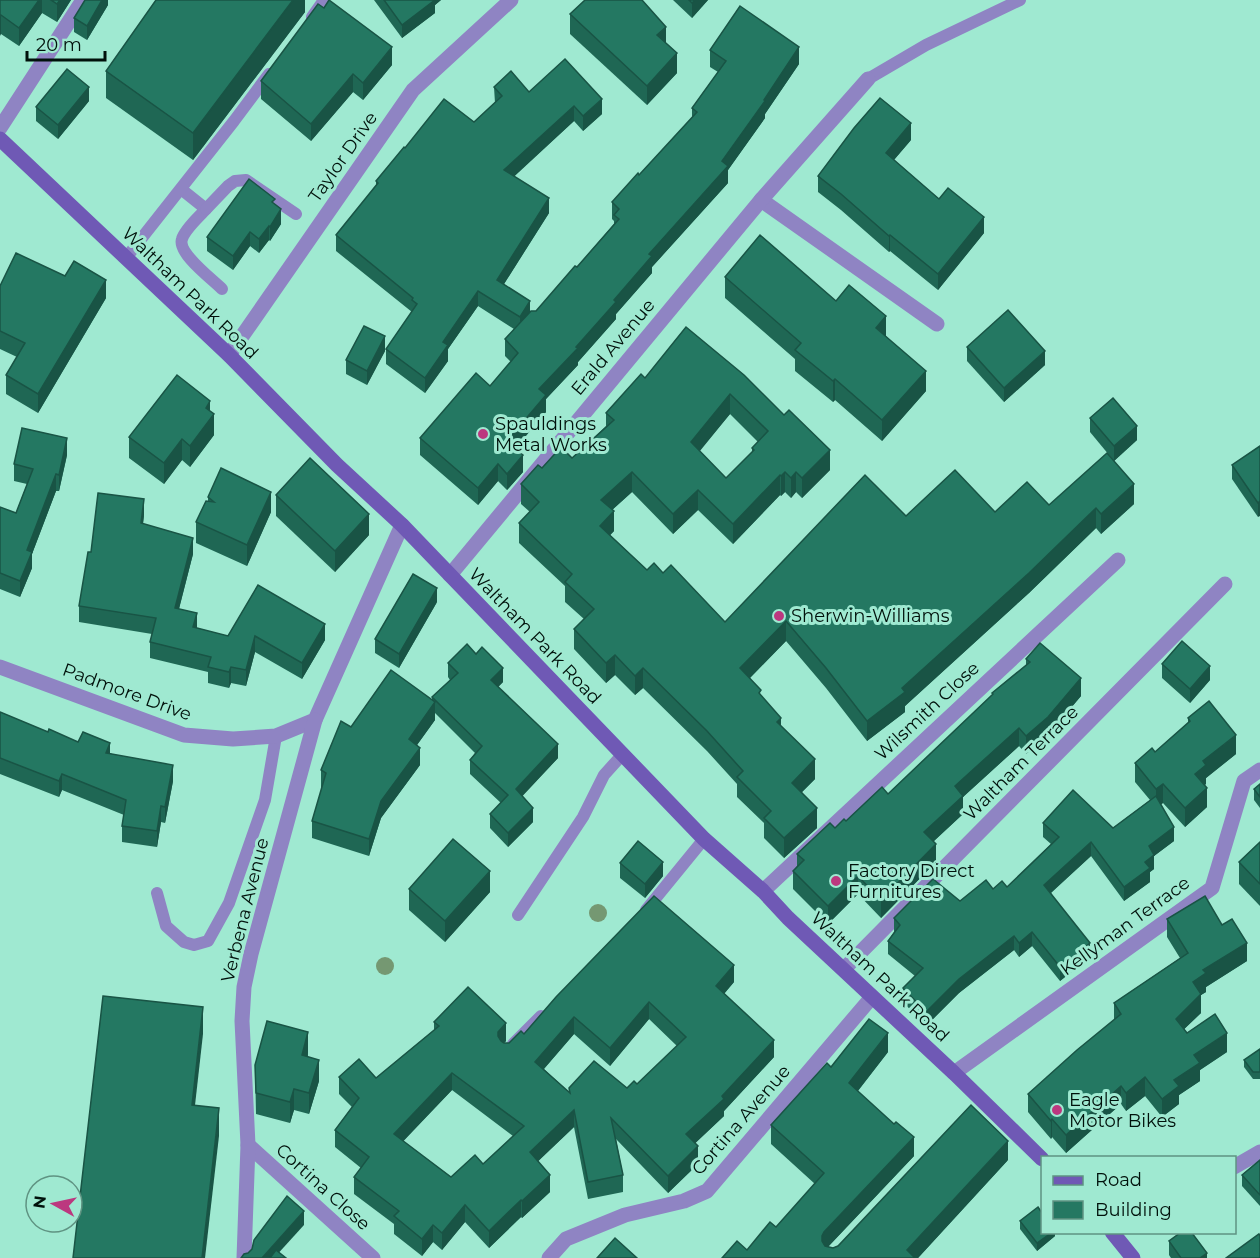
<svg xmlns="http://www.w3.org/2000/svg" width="1260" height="1258" font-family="Montserrat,sans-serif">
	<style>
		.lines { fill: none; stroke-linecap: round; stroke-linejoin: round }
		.service { stroke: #8f84c3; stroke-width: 12 }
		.minor { stroke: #8f84c3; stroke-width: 15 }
		.secondary { stroke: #6f59b5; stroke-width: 15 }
		.tree { fill: #759872 }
		.wall { fill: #1f6754; fill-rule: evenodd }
		.shaded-wall { fill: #195445 }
		.building { fill: #247862; stroke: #195445; stroke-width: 1.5; fill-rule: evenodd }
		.poi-dot { fill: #bc387f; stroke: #9fe9d1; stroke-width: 2 }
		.labels { text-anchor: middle; stroke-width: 6; stroke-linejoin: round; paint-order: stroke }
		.street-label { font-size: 18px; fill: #00110b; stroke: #9fe9d1 }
		.poi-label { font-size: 18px; fill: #00110b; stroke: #9fe9d1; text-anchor: start }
	</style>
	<rect width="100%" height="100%" fill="#9fe9d1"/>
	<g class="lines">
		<g class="service">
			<polyline points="312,17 324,0"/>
			<polyline points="868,79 926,45 1020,0"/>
			<path d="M181 189 206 209C199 217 185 229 182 239 177 253 212 279 222 289"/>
			<polyline points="206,209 228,186 235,181 246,180 296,214"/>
			<polyline points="126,258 234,121 269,74"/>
			<polyline points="157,893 166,926 184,942 194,945 208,941 229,903 265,800 276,736"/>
			<polyline points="646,910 704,839"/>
			<polyline points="518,915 583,817 604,775 622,755"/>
			<polyline points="513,1044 541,1016"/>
		</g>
		<g class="minor">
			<polyline points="0,128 83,0"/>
			<polyline points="761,200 937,324"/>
			<polyline points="229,355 413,90 511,0"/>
			<polyline points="450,575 761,200 868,79"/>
			<polyline points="0,667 184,735 233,739 276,736 315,720 402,525"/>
			<polyline points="763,891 1118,560"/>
			<polyline points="844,969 1225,584"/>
			<polyline points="954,1073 1212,888 1244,781 1260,770"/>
			<polyline points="248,1145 373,1258"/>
			<polyline points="1234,1167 1260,1152"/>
			<polyline points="244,1258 248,1145 242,1021 244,987 251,954 315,720"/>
			<polyline points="549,1258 566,1239 625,1215 684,1201 707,1191 872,997"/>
		</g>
		<g class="secondary">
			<polyline points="0,139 229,355 337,465 402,525 704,839 763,891 788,918 954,1073 1042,1159"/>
			<polyline points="1112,1232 1133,1258"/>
		</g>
	</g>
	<g class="tree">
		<circle cx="598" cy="913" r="9"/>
		<circle cx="385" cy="966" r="9"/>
	</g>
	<g class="wall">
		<polygon points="0,0 71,0 57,22 42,13 19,46 1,34"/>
		<polygon points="108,0 108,5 87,40 74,32 74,18"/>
		<polygon points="305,0 305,12 193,160 106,98 106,71"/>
		<polygon points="374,0 441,0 435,5 435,13 402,38"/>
		<polygon points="673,0 708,0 692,18"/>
		<polygon points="570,14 666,43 677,73 647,105 570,34"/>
		<polygon points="710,50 799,64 765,114 765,118 728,170 728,183 652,267 652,273 616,314 616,319 578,362 578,365 546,399 546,412 515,449 523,472 507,490 498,481 478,505 420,455 420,438 490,386 511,362 505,356 505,339 514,329 478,306 448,349 448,361 425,393 386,364 386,349 412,312 336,251 336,235 376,186 376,181 405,148 474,122 495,103 494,87 529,92 602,114 583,131 574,121 514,176 549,213 504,284 530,313 536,311 577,267 614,224 614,221 612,219 612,202 639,175 692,118 692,108 718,72 710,67"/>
		<polygon points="392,65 363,100 353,92 311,141 261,99 261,81"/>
		<polygon points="89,101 58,139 36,121 36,107"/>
		<polygon points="911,140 894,160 939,199 984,233 938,290 890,251 889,252 841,210 818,192 818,176"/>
		<polygon points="275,204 281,224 270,241 269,240 259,253 250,246 233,270 207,251 207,237"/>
		<polygon points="725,277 836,301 886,336 926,391 882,441 835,400 833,402 795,371 795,359 725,298"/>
		<polygon points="0,286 106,298 38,413 6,394 6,375 17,357 0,349"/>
		<path d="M686 327 830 470 802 498 796 492 791 498 785 492 781 496 780 495 733 544 698 510 673 534 632 492 612 510 614 531 610 535 647 570 663 573 725 622 906 516 995 512 1049 505 1134 504 1101 534 1096 528 1029 593 905 706V712L867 741 826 688 786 641 750 678 815 779 802 792 817 828 784 858 764 838V823L737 797V784L707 751 643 688 635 695 615 675 606 683 574 649V629L584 619 565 602V586L519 543V523L530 512 521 504V484L542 468 572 458 606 426V413L645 378ZM730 414 758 442 752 448V452L726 478 699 451Z"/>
		<polygon points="967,347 1045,365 1004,402 967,361"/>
		<polygon points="385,351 367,385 346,374 346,360"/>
		<polygon points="210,411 214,435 190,467 182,460 164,484 129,458 129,437"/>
		<polygon points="1090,418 1137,440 1114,461 1090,432"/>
		<polygon points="1260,446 1258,517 1232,479 1232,465"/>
		<polygon points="67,455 59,491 56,491 32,554 32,568 20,597 0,589 0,507 16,513 27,484 14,481 14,464"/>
		<polygon points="276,495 369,535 335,572 276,516"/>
		<polygon points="208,497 271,512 247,566 196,543 196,522 208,501"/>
		<polygon points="144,515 143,524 193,554 179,609 197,628 228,636 258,585 325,640 302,679 255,652 246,686 231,683 229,688 208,683 208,672 150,658 150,642 152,634 79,622 79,606 91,552"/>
		<polygon points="437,602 399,668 375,653 375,639"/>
		<polygon points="1026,659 1081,696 1048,735 1026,754 1019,746 963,797 963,814 933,842 936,862 881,918 858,894 828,924 793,889 793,871 797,866 797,854 835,828 888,794 992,695 992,693 1026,665"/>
		<polygon points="448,663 503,682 498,687 558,758 522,796 533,822 508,847 490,828 490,814 501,803 470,774 470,760 475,753 435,713 435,720 417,745 420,765 381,818 369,856 312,838 312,821 322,788 321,787 321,770 351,727 432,700 432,697 450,680 448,677"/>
		<polygon points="1162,664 1210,680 1190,703 1162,678"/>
		<polygon points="0,712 48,732 110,753 173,781 165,823 161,822 157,847 122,842 122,826 124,815 62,790 59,797 0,774"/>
		<polygon points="1188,718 1236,754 1206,778 1206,784 1204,785 1207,807 1185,827 1163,803 1161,804 1174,841 1154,856 1154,869 1150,872 1150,882 1124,901 1091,856 1051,893 1090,957 1060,981 1032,946 1019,957 1014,950 959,993 926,1026 903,1002 903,988 915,976 888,954 888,941 894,932 894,918 960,901 993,889 1007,887 1051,844 1043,837 1043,823 1113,828 1150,800 1135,782 1135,763 1155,752 1188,723"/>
		<polygon points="1260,784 1260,808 1254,800 1254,789"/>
		<polygon points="1260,842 1260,906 1239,884 1239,862"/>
		<polygon points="620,863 663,876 645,898 620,878"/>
		<polygon points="409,889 490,892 445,942 409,910"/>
		<polygon points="1167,919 1222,925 1247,961 1206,987 1206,992 1201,995 1201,1013 1184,1029 1187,1033 1227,1052 1200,1070 1200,1081 1179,1095 1179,1104 1162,1117 1145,1096 1126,1111 1121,1104 1066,1153 1052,1137 1051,1139 1028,1112 1028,1094 1114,1021 1114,1003 1180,958 1167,937"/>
		<path d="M734 982 724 994 774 1057 724 1111V1116L695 1143 698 1164 668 1193 616 1139 623 1175V1192L588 1199 574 1127 538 1161 550 1192 522 1218 521 1217 489 1248 465 1222 442 1250 433 1242 422 1256 394 1234V1224L354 1194V1177L361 1168 335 1147V1130L352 1107 339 1094V1077L376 1078 434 1030V1022L506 1041 504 1043H509L524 1034 556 997ZM649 1019 677 1046 637 1084 627 1088H569V1092L544 1069 574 1034 610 1066ZM452 1090 513 1136 483 1164 451 1177 403 1141Z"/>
		<polygon points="1260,1049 1260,1079 1253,1079 1244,1067 1244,1060"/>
		<polygon points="888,1052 858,1091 914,1156 828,1247 833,1248 1008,1160 918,1258 722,1258 747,1250 776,1227 815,1184 771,1144 771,1125 831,1067"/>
		<polygon points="308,1053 308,1057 319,1081 309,1114 294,1110 290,1123 256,1114 255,1065"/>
		<polygon points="1260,1160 1260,1206 1242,1186 1242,1175"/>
		<polygon points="1020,1221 1055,1233 1055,1236 1037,1251 1020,1229"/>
		<polygon points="1169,1241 1207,1258 1171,1258 1169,1255"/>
	</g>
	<g class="shaded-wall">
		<polygon points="39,0 42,0 42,13 19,46 19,28"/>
		<polygon points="60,0 71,0 57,22 57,4"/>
		<polygon points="102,0 108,0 108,5 87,40 87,26"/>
		<polygon points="293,0 305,0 305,12 193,160 193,133"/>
		<polygon points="432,0 441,0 435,5 435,13 402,38 402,25"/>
		<polygon points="695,0 708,0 692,18 692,3"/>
		<polygon points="1,15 1,34 0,36 0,17"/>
		<polygon points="666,27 666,46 657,35"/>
		<polygon points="392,47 392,65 363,100 363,83"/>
		<polygon points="799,47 799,64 765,114 765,118 728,170 728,183 652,267 652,273 616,314 616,319 578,362 578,365 546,399 546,412 506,459 506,442 539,389 576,347 722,161"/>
		<polygon points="677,53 677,73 647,105 647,86"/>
		<polygon points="353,74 353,92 311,141 311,124"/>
		<polygon points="89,87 89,101 58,139 58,125"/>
		<polygon points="602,99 602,114 583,131 583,116"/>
		<polygon points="574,106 574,121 504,186 504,170"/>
		<polygon points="911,123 911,140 886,169 886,153"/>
		<polygon points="549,198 549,213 497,295 497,280"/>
		<polygon points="281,209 281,224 270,241 270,227"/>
		<polygon points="984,217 984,233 938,290 938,274"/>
		<polygon points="269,226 269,240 259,253 259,239"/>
		<polygon points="250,232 250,246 233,270 233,256"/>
		<polygon points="890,235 890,251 889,252 889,236"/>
		<polygon points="106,280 106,298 38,413 38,394"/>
		<polygon points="478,291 478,306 448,349 448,361 425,393 425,378 443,342"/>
		<polygon points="530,301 530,316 520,333 520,317"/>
		<polygon points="886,316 886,337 876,328"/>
		<polygon points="385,336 385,351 367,385 367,371"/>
		<polygon points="1045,351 1045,365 1004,402 1004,388"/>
		<polygon points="926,371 926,391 882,441 882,420"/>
		<polygon points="835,379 835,400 833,402 833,381"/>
		<polygon points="730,394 730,414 691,462 691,442"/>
		<polygon points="210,401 210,420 214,414 214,435 190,467 190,446 206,408"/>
		<polygon points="1137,426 1137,440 1114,461 1114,446"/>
		<polygon points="67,438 67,455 59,491 59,475"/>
		<polygon points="182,439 182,460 164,484 164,463"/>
		<polygon points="830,450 830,470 802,498 802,478"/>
		<polygon points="523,455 523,472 507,490 507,474"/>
		<polygon points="498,464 498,481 478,505 478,488"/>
		<polygon points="632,472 632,492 601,520 601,500"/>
		<polygon points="785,472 785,492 781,496 781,476"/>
		<polygon points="796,472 796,492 791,498 791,478"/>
		<polygon points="56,474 56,491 32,554 32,568 20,597 20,581 27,550"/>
		<polygon points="780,475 780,495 733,544 733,524"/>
		<polygon points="1134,484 1134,504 1101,534 1101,514"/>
		<polygon points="698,490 698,510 673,534 673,514"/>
		<polygon points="271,492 271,512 247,566 247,545"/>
		<polygon points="144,499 144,515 141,539 141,523"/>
		<polygon points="1260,501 1260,516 1258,517 1258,503"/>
		<polygon points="1096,508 1096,528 1029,593 905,706 905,712 867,741 867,721"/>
		<polygon points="614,511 614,531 600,546 600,526"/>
		<polygon points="369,514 369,535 335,572 335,551"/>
		<polygon points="193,538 193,554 175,624 175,608"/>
		<polygon points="437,588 437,602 399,668 399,654"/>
		<polygon points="197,613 197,629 193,627"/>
		<polygon points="786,621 786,641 740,688 740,668"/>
		<polygon points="325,624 325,640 302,679 302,663"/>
		<polygon points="255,636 255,652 246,686 246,670"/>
		<polygon points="615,655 615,675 606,683 606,663"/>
		<polygon points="1210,666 1210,680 1190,703 1190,689"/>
		<polygon points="231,667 231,683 229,688 229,672"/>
		<polygon points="503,668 503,682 491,694 491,680"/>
		<polygon points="643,668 643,688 635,695 635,676"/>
		<polygon points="1081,678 1081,696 1048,735 1026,754 1026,736"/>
		<polygon points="435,702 435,720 409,756 409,739"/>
		<polygon points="781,718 781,738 777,722"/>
		<polygon points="1019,728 1019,746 963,797 963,814 924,850 924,832 955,786"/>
		<polygon points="1236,735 1236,754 1206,778 1206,784 1195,793 1195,774 1203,761"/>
		<polygon points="110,743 110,759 106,753"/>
		<polygon points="558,744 558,758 516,803 516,789"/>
		<polygon points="420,748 420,765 381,818 369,856 369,839 381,801"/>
		<polygon points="815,759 815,779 792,802 792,783"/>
		<polygon points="173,765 173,781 165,823 165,807"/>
		<polygon points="62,774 62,790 59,797 59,781"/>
		<polygon points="1163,784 1163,803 1156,808 1156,789"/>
		<polygon points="1207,788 1207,807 1185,827 1185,808"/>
		<polygon points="161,806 161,822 157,847 157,831"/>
		<polygon points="533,808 533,822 508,847 508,833"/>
		<polygon points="817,808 817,828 784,858 784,838"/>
		<polygon points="1174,827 1174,841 1154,856 1154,869 1150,872 1150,882 1124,901 1124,887 1145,862 1149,846"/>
		<polygon points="1091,842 1091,856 1044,899 1044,885"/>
		<polygon points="936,844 936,862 881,918 881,900"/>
		<polygon points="663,862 663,876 645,898 645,884"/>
		<polygon points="490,871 490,892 445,942 445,921"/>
		<polygon points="858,876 858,894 828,924 828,906"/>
		<polygon points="1032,932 1032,946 1019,957 1019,943"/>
		<polygon points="1014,936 1014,950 959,993 926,1026 926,1012 959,979"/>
		<polygon points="1090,943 1090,957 1060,981 1060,967"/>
		<polygon points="1247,943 1247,961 1206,987 1206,992 1201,995 1201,1013 1176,1037 1176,1019 1193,982 1203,970"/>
		<polygon points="734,965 734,982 716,1003 716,986"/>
		<polygon points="649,1002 649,1019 610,1066 610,1048"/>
		<polygon points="203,1007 203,1034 192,1132 192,1105"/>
		<polygon points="574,1017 574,1034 535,1079 535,1062"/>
		<polygon points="506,1023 506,1041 498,1049 498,1032"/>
		<polygon points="308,1032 308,1053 302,1076 302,1055"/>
		<polygon points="888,1033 888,1052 849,1102 849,1083"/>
		<polygon points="1227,1033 1227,1052 1200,1070 1200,1081 1179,1095 1179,1104 1162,1117 1162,1099 1174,1080 1194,1055"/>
		<polygon points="774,1040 774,1057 724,1111 724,1116 686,1152 686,1134"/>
		<polygon points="319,1060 319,1081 309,1114 309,1093"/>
		<polygon points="452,1073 452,1090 394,1151 394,1134"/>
		<polygon points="1145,1077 1145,1096 1126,1111 1126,1093"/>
		<polygon points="1121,1086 1121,1104 1066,1153 1066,1135"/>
		<polygon points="294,1089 294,1110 290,1123 290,1102"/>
		<polygon points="219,1108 219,1136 205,1258 202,1258"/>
		<polygon points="574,1110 574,1127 530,1169 530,1152"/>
		<polygon points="1052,1119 1052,1137 1051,1139 1051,1121"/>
		<polygon points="914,1137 914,1156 824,1251 822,1255 822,1236 824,1232"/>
		<polygon points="1008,1141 1008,1160 918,1258 907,1258 907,1250"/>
		<polygon points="698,1146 698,1164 668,1193 668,1176"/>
		<polygon points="550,1175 550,1192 522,1218 522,1201"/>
		<polygon points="521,1200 521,1217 489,1248 489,1231"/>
		<polygon points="465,1205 465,1222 442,1250 442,1233"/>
		<polygon points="304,1211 304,1225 274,1258 262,1258"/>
		<polygon points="433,1225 433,1242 422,1256 422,1239"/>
		<polygon points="1051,1233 1055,1233 1055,1236 1037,1251 1037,1243"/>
		<polygon points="1207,1253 1207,1258 1200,1258"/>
	</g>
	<g class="building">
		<polygon points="0,0 39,0 19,28 1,15 0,17"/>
		<polygon points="51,0 60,0 57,4"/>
		<polygon points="85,0 102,0 87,26 74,18"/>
		<polygon points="156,0 293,0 193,133 106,71"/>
		<polygon points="329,0 392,47 363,83 353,74 311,124 261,81 318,4 324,8"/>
		<polygon points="384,0 435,0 402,25"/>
		<polygon points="585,0 642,0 666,27 657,35 677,53 647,86 570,14"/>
		<polygon points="689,0 695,0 692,3"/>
		<polygon points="740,6 799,47 764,100 765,101 722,161 728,166 649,254 652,256 614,300 616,302 576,347 578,348 539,389 546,395 506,442 523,455 507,474 498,464 478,488 420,438 476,373 490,386 518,353 505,339 531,311 536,311 575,266 577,267 619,219 614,215 619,209 612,202 638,173 639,175 697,112 692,108 726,61 710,50"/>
		<polygon points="565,59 602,99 583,116 574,106 504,170 549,198 497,280 530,301 520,317 478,291 443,342 448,345 425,378 386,349 417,304 412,300 413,298 336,235 378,183 376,181 404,147 405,148 444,99 474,122 502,96 494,87 511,71 529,92"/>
		<polygon points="67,69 89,87 58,125 36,107"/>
		<polygon points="880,98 911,123 886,153 939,199 948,188 984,217 938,274 890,235 889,236 841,194 818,176 854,128"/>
		<polygon points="249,179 275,199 272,202 281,209 270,227 269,226 259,239 250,232 233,256 207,237"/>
		<polygon points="760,235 836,301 849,285 886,316 876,328 926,371 882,420 835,379 833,381 795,350 801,343 725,277"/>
		<polygon points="16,253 65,276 74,261 106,280 38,394 6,375 25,343 0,331 0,286"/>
		<polygon points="1008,310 1045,351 1004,388 967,347"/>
		<polygon points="364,326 385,336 367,371 346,360"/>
		<path d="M686 327 744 375 784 415 789 410 830 450 802 478 796 472 791 478 785 472 781 476 780 475 733 524 698 490 673 514 632 472 601 500 614 511 600 526 647 570 654 563 663 573 671 565 725 622 865 475 906 516 955 470 995 512 1027 482 1049 505 1107 453 1134 484 1101 514 1096 508 1029 573 902 688 905 692 867 721 826 668 786 621 740 668 761 690 759 693 781 718 777 722 815 759 792 783 817 808 784 838 764 818 771 811 737 777 743 771 707 731 643 668 635 676 615 655 606 663 574 629 594 609 565 582 572 574 519 523 539 502 521 484 538 465 542 468 561 447 572 458 614 420 606 413 641 374 645 378ZM730 394 768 431 752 448 754 450 726 478 691 442Z"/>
		<polygon points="177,375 210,401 206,408 214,414 190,446 182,439 164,463 129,437"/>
		<polygon points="1113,398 1137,426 1114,446 1090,418"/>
		<polygon points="22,428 67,438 59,475 56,474 27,550 32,552 20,581 0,573 0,507 16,513 33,469 14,464"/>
		<polygon points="1260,446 1260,501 1258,503 1232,465"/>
		<polygon points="310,458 369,514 335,551 276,495"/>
		<polygon points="221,468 271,492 247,545 196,522 206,501 214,502 208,497"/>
		<polygon points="98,493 144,499 141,523 193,538 175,608 197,613 193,627 228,636 258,585 325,624 302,663 255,636 246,670 231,667 229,672 208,667 211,657 150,642 156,618 79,606 88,552 91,552"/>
		<polygon points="413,574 437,588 399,654 375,639"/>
		<polygon points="1182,641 1210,666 1190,689 1162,664"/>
		<polygon points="1040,643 1081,678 1048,717 1026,736 1019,728 955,786 963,796 924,832 936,844 881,900 858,876 828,906 793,871 804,860 797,854 830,823 835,828 844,819 846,821 882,787 888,794 993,694 992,693 1030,662 1026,659"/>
		<polygon points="467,644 476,654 482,647 503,668 491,680 558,744 516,789 533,808 508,833 490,814 508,795 470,760 482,746 432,697 458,673 448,663"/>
		<polygon points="391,670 435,702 409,739 420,748 381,801 369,839 312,821 326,773 321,770 341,721 351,727"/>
		<polygon points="1209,701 1236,735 1203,761 1206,765 1195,774 1207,788 1185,808 1163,784 1156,789 1135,763 1152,748 1155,752 1190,721 1188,718"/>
		<polygon points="0,712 48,732 49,729 78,742 83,732 110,743 106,753 173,765 165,807 161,806 157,831 122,826 126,800 62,774 59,781 0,758"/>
		<polygon points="1260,784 1260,797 1254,789"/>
		<polygon points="1073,790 1113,828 1156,796 1174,827 1149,846 1154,855 1145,862 1150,868 1124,887 1091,842 1044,885 1090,943 1060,967 1032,932 1019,943 1014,936 959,979 926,1012 903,988 923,968 888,941 900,925 894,918 933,879 960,901 986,880 993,889 1002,881 1007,887 1059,837 1043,823"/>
		<polygon points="453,839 490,871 445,921 409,889"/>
		<polygon points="638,841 663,862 645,884 620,863"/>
		<polygon points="1260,842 1260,884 1239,862"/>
		<path d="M654 896 734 965 716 986 774 1040 722 1096 724 1099 686 1134 698 1146 668 1176 611 1118 623 1175 588 1182 574 1110 530 1152 550 1175 522 1201 521 1200 489 1231 465 1205 442 1233 433 1225 422 1239 394 1216 399 1211 354 1177 369 1157 335 1130 359 1098 339 1077 359 1059 376 1078 439 1026 434 1022 468 987 506 1023 498 1032V1036L501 1041 504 1043H509L521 1031 524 1034 556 997ZM649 1002 686 1037 637 1084 634 1081 627 1088 594 1061 569 1088 570 1093 535 1062 574 1017 610 1048ZM452 1073 524 1126 483 1164 475 1155 451 1177 394 1134Z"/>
		<polygon points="1205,896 1222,925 1232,919 1247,943 1203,970 1206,973 1193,982 1201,994 1176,1019 1187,1033 1215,1014 1227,1033 1194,1055 1200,1063 1174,1080 1179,1086 1162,1099 1145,1077 1126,1093 1121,1086 1066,1135 1052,1119 1051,1121 1028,1094 1077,1050 1121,1014 1114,1003 1188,953 1167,919"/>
		<polygon points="103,996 203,1007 192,1105 219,1108 202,1258 73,1258"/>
		<polygon points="869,1019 888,1033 849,1083 894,1124 896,1122 914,1137 824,1232 822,1236 822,1241 825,1246 833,1248 838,1246 971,1105 1008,1141 907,1250 915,1258 722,1258 737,1241 747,1250 770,1222 776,1227 824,1173 771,1125 827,1063 831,1067"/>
		<polygon points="267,1021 308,1032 302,1055 319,1060 309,1093 294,1089 290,1102 256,1093 255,1065"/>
		<polygon points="1260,1049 1260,1072 1253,1072 1244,1060"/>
		<polygon points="1260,1160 1260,1195 1242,1175"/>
		<polygon points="287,1196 304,1211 262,1258 241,1258 244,1254 248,1253 252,1249 254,1240"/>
		<polygon points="1038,1207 1042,1213 1042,1233 1051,1233 1037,1243 1020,1221"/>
		<polygon points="1180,1233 1192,1233 1207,1253 1200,1258 1181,1258 1169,1241"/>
		<polygon points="1259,1234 1260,1236 1260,1258 1226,1258"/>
		<polygon points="615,1238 637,1258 597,1258"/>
		<polygon points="276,1250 286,1258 270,1258"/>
	</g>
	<g class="poi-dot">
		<circle cx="483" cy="434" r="6"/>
		<circle cx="779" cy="616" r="6"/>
		<circle cx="836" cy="881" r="6"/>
		<circle cx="1057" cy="1110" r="6"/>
	</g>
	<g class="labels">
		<g class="street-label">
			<text transform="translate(343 157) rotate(-55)" y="6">Taylor Drive</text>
			<text transform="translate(190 293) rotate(44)" y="6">Waltham Park Road</text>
			<text transform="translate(613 347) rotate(-50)" y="6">Erald Avenue</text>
			<text transform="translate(535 636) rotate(46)" y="6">Waltham Park Road</text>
			<text transform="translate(127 692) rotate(20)" y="6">Padmore Drive</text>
			<text transform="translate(927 711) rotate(-43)" y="6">Wilsmith Close</text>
			<text transform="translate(1021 763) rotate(-45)" y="6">Waltham Terrace</text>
			<text transform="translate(245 910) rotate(-76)" y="6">Verbena Avenue</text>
			<text transform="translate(1125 926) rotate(-36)" y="6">Kellyman Terrace</text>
			<text transform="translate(880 977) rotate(43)" y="6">Waltham Park Road</text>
			<text transform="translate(741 1120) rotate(-49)" y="6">Cortina Avenue</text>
			<text transform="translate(323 1187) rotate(42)" y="6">Cortina Close</text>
		</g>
		<g class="poi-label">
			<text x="495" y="430">Spauldings<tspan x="495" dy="21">Metal Works</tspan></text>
			<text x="791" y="622">Sherwin-Williams</text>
			<text x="848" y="877">Factory Direct<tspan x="848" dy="21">Furnitures</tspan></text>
			<text x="1069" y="1106">Eagle<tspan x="1069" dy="21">Motor Bikes</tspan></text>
		</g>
	</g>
	<rect x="1041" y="1156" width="195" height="78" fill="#9fe9d1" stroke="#5f9382" stroke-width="1.5"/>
	<rect x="1053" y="1176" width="30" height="9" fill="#6f59b5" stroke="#5f9382" stroke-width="1.5"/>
	<text x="1095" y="1186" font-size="18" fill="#00110b">Road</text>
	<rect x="1053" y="1201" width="30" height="18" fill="#247862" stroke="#5f9382" stroke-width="1.5"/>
	<text x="1095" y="1216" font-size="18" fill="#00110b">Building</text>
	<g transform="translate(54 1204) rotate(278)"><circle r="28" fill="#9fe9d1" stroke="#5f9382" stroke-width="1.5"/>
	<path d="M0-4.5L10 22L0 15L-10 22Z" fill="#bc387f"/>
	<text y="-9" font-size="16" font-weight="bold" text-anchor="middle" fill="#00110b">N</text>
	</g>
	<path d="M27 51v9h78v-9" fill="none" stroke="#00110b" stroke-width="3"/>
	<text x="36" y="51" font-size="18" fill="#00110b" stroke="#9fe9d1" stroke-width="4.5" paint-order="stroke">20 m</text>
</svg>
